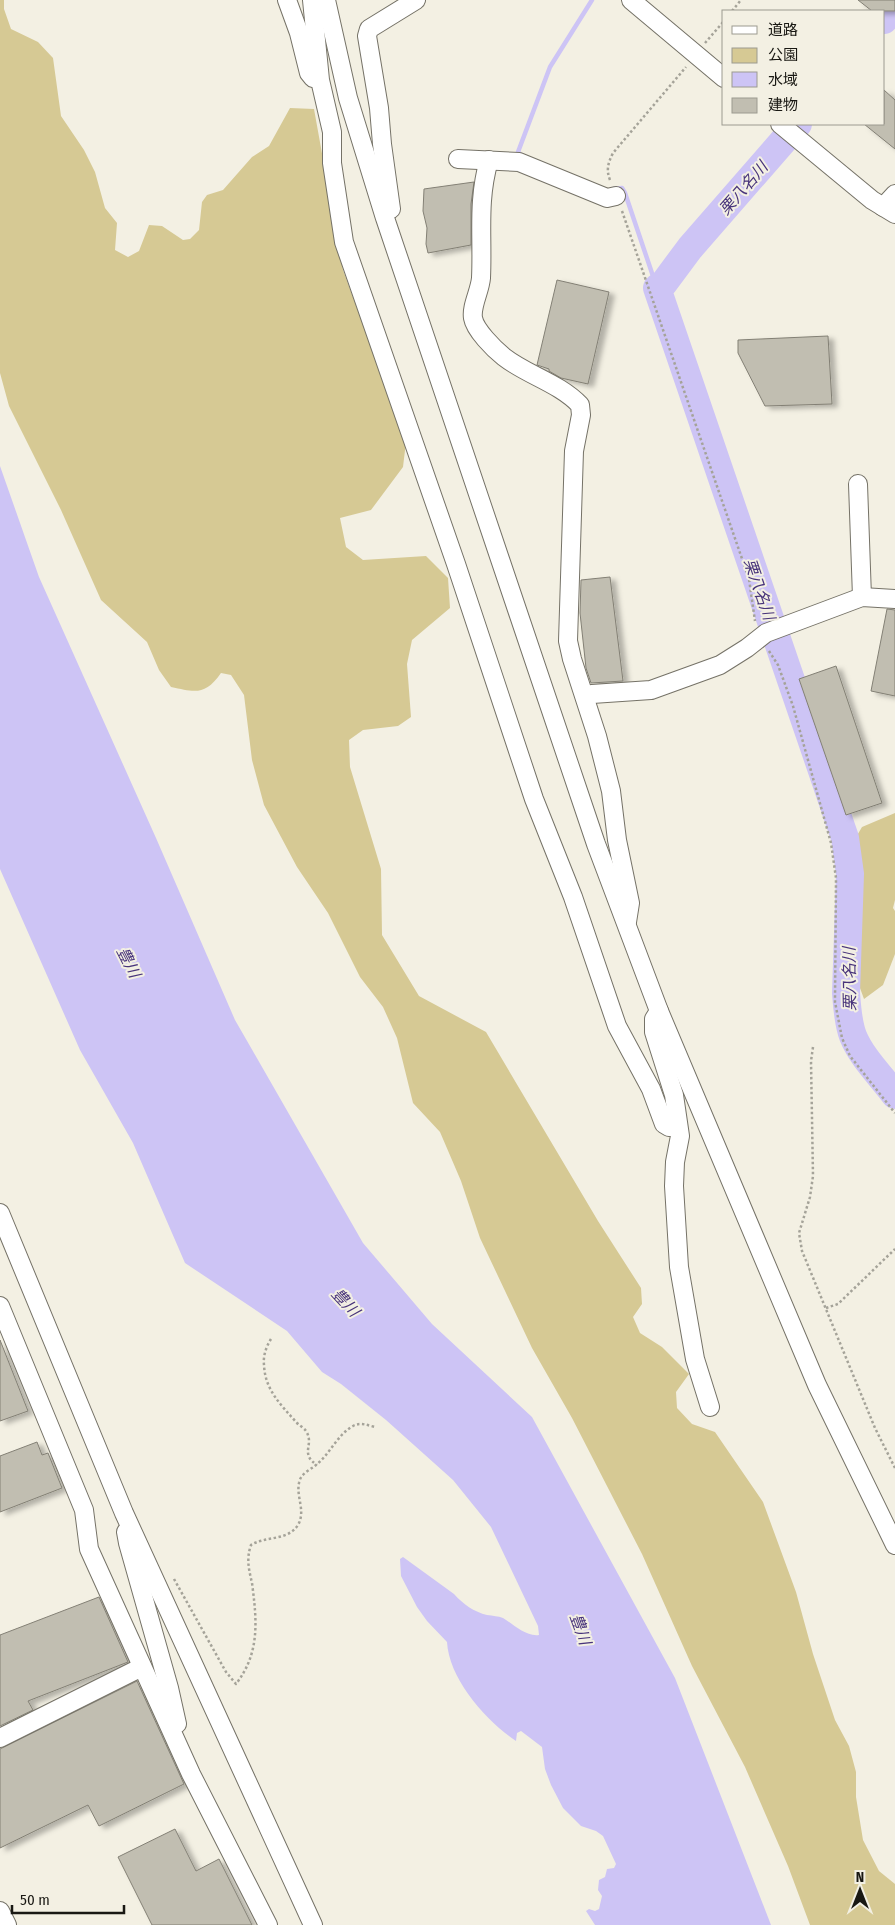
<svg xmlns="http://www.w3.org/2000/svg" width="895" height="1925" font-family="'Fira Sans Condensed','Noto Sans JP',sans-serif">
	<style>
		.green { fill: #d6c994 }
		.water { fill: #cdc4f5 }
		.lines { fill: none; stroke-linecap: round; stroke-linejoin: round }
		.stream { stroke: #cdc4f5; stroke-width: 4.5 }
		.river { stroke: #cdc4f5; stroke-width: 28 }
		.building { fill: #c1beb1; stroke: #838075; filter: url(#shadow) }
		.minor-casing { stroke: #757267; stroke-width: 20 }
		.path { stroke: #a5a399; stroke-width: 2.5; stroke-dasharray: 2.5 2.5; stroke-linecap: butt }
		.minor { stroke: #fff; stroke-width: 18 }
		.labels { text-anchor: middle; stroke-width: 4; stroke-linejoin: round; paint-order: stroke }
		.water-label { font-size: 16px; font-style: italic; fill: #48347b; stroke: #f3f0e3 }
	</style>
	<defs>
		<filter id="shadow"><feDropShadow dx="5.5" dy="3" stdDeviation="2.5" flood-color="#0004"/></filter>
	</defs>
	<rect width="100%" height="100%" fill="#f3f0e3"/>
	<g class="green">
		<path d="M0 0H4V9L11 29 38 42 53 58 61 116 84 150 95 172 105 208 117 223 115 250 128 257 139 251 149 225 162 226 183 240 190 239 199 230 202 202 207 195 223 190 252 157 269 146 290 108 314 109 343 270 406 442 403 467 371 510 340 518 346 547 363 560 426 556 448 578 450 608 412 640 407 664 411 717 398 726 363 730 349 740 350 767 381 869 382 935 419 996 486 1032 598 1221 641 1288 642 1304 633 1317 640 1333 662 1347 689 1374 676 1392 677 1408 692 1424 715 1432 763 1502 796 1592 813 1654 835 1720 849 1746 856 1772V1797L863 1840 879 1871 895 1884V1925H810L788 1866 745 1767 692 1666 642 1554 572 1418 532 1348 480 1238 461 1181 440 1132 413 1103 397 1038 383 1007 360 977 328 913 297 867 264 805 252 760 244 695 231 675 221 673C205 696 195 692 171 687L159 670 147 642 101 600 61 510 9 406 0 373Z"/>
		<polygon points="895,813 895,900 893,908 895,911 895,954 883,985 864,999 856,977 860,868 855,839 862,827"/>
	</g>
	<path class="water" d="M0 466 39 577 156 838 235 1020 363 1243 432 1324 532 1417 675 1678 771 1925H595L586 1911 589 1909 595 1911 599 1909 602 1896 598 1890 599 1880 605 1877 607 1869 614 1868 616 1864 603 1836 596 1831 581 1826 563 1808 551 1785 545 1769 542 1747 521 1731 517 1733 516 1741C486 1721 449 1679 447 1642L427 1621 417 1607 401 1576 400 1559 403 1557 454 1594C463 1604 474 1612 487 1615 493 1616 498 1616 503 1618 513 1624 526 1637 539 1635L538 1626 491 1527 453 1480 386 1420 341 1384 322 1372 287 1331 185 1263 133 1143 80 1050 0 869Z"/>
	<g class="lines">
		<g class="stream">
			<polyline points="523,157 518,152 550,67 592,0"/>
			<polyline points="613,189 622,188 625,193 657,288"/>
		</g>
		<g class="river">
			<polyline points="884,20 895,7"/>
			<path d="M798 124 690 248 664 283 657 288 845 838 850 874 846 993C847 1007 848 1023 853 1036 862 1058 881 1076 895 1095"/>
		</g>
	</g>
	<g class="building">
		<polygon points="858,0 895,0 895,11 872,11"/>
		<polygon points="884,90 895,100 895,149 864,124 884,124"/>
		<polygon points="474,182 471,204 471,245 428,253 426,244 427,228 423,211 424,189"/>
		<polygon points="557,280 609,292 588,384 561,378 549,371 549,369 537,365"/>
		<polygon points="828,336 832,404 765,406 738,353 738,340"/>
		<polygon points="610,577 623,681 591,683 586,668 580,613 581,580"/>
		<polygon points="887,609 895,610 895,696 871,691"/>
		<polygon points="836,666 882,803 846,815 799,679"/>
		<polygon points="0,1340 28,1411 0,1421"/>
		<polygon points="37,1442 42,1455 48,1453 62,1488 0,1512 0,1456"/>
		<polygon points="99,1597 128,1662 28,1701 33,1710 0,1726 0,1635"/>
		<polygon points="137,1681 184,1784 99,1826 88,1805 0,1848 0,1749"/>
		<polygon points="175,1829 196,1871 219,1859 252,1925 152,1925 118,1857"/>
	</g>
	<g class="lines">
		<g class="minor-casing">
			<g id="minor">
				<polyline points="287,0 299,33 309,73 313,78"/>
				<polyline points="312,0 320,80 332,132 332,163 344,242 456,564 534,799 573,897 617,1026 651,1089 664,1124 669,1127 675,1126 677,1121"/>
				<polyline points="326,0 348,98 385,218 596,844 659,1011 817,1385 895,1545"/>
				<polyline points="631,0 724,78"/>
				<polyline points="780,124 872,200 895,214"/>
				<polyline points="458,159 519,162 607,198 616,196"/>
				<path d="M489 160C477 202 483 236 481 278 480 291 471 306 473 318 475 330 494 349 504 357 527 375 559 383 580 405L581 415 574 451 568 641 572 659 597 736 611 791 617 840 630 903 627 922"/>
				<polyline points="883,207 895,194"/>
				<polyline points="391,209 382,144 379,108 367,36 369,29 416,0"/>
				<polyline points="858,484 862,597"/>
				<polyline points="585,697 592,694 651,690 720,665 747,648 766,633 862,597 895,599"/>
				<polyline points="659,1011 654,1019 654,1032 674,1095 680,1136 675,1162 674,1186 679,1267 695,1359 710,1407"/>
				<polyline points="0,1213 124,1513 313,1925"/>
				<polyline points="0,1306 84,1510 89,1549 191,1774 268,1925"/>
				<polyline points="126,1532 128,1543 169,1688 177,1724"/>
				<polyline points="0,1738 142,1667"/>
				<polyline points="0,1911 7,1925"/>
			</g>
		</g>
		<g class="path">
			<polyline points="732,11 741,0"/>
			<polyline points="705,43 724,21"/>
			<path d="M610 180C606 170 608 163 613 153L686 67"/>
			<polyline points="622,211 749,579 755,621"/>
			<polyline points="769,651 778,665 793,706 831,843 836,878 835,1002 842,1038 850,1056 895,1113"/>
			<polyline points="813,1047 811,1061 813,1176 810,1197 799,1233 802,1251 875,1428 895,1468"/>
			<polyline points="826,1308 838,1304 895,1249"/>
			<path d="M271 1339C266 1347 263 1356 264 1365 265 1390 281 1405 297 1423 300 1426 304 1428 306 1431 315 1445 299 1453 317 1465"/>
			<path d="M174 1579 226 1672 236 1684C260 1653 257 1621 252 1583 249 1570 246 1559 251 1545 265 1536 288 1541 298 1525 306 1511 296 1497 299 1483 300 1474 310 1470 316 1465 330 1454 337 1435 353 1426 360 1422 367 1425 375 1427"/>
		</g>
		<use href="#minor" class="minor"/>
	</g>
	<g class="labels">
		<g class="water-label">
			<text transform="translate(743 188) rotate(-49)" y="6">栗八名川</text>
			<text transform="translate(760 589) rotate(71)" y="6">栗八名川</text>
			<text transform="translate(129 962) rotate(63)" y="6">豊川</text>
			<text transform="translate(849 979) rotate(-91)" y="6">栗八名川</text>
			<text transform="translate(346 1302) rotate(47)" y="6">豊川</text>
			<text transform="translate(581 1629) rotate(70)" y="6">豊川</text>
		</g>
	</g>
	<rect x="722" y="10" width="162" height="115" fill="#f3f0e3" stroke="#9c9a90"/>
	<rect x="732" y="26" width="25" height="8" fill="#ffffff" stroke="#9c9a90"/>
	<text x="768" y="35" font-size="15" fill="#191813">道路</text>
	<rect x="732" y="48" width="25" height="15" fill="#d6c994" stroke="#9c9a90"/>
	<text x="768" y="60" font-size="15" fill="#191813">公園</text>
	<rect x="732" y="72" width="25" height="15" fill="#cdc4f5" stroke="#9c9a90"/>
	<text x="768" y="85" font-size="15" fill="#191813">水域</text>
	<rect x="732" y="98" width="25" height="15" fill="#c1beb1" stroke="#9c9a90"/>
	<text x="768" y="110" font-size="15" fill="#191813">建物</text>
	<g transform="translate(860 1890)" stroke="#f3f0e3" stroke-width="4" paint-order="stroke">
	<path d="M0-4L9 19L0 12L-9 19Z" fill="#191813"/>
	<text y="-8" font-size="14" font-weight="bold" text-anchor="middle" fill="#191813">N</text>
	</g>
	<path d="M12 1905v8h112v-8" fill="none" stroke="#191813" stroke-width="2.5"/>
	<text x="20" y="1905" font-size="15" fill="#191813" stroke="#f3f0e3" stroke-width="4" paint-order="stroke">50 m</text>
</svg>
